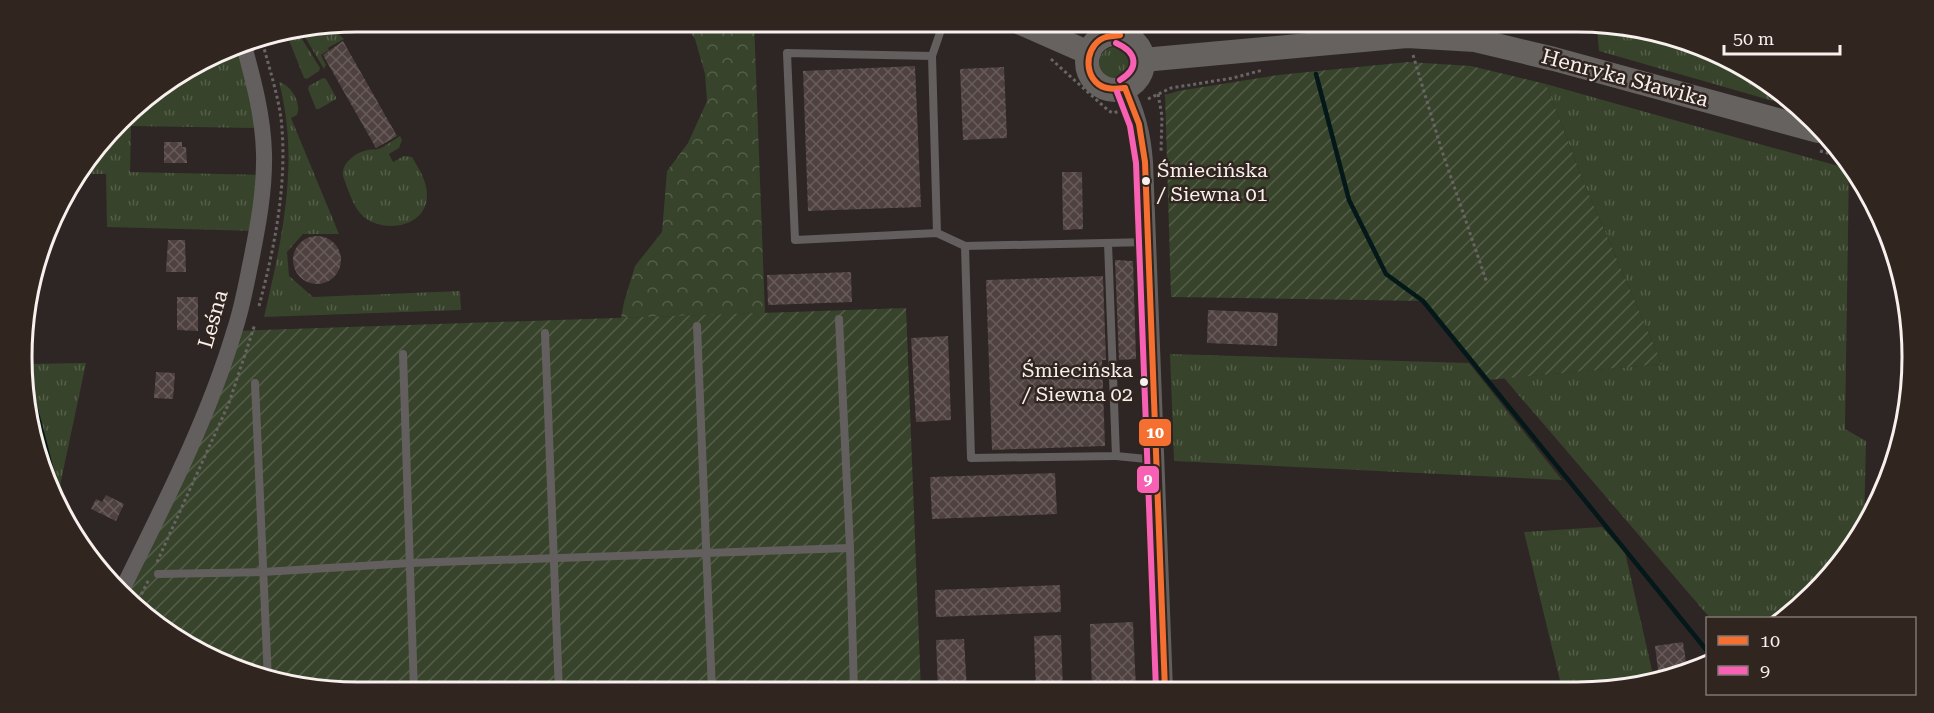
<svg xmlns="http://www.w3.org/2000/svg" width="1934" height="713" font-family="'Roboto Serif',serif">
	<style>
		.grass { fill: url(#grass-tufts) }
		.forest { fill: url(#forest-crowns) }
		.garden { fill: url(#garden-furrows) }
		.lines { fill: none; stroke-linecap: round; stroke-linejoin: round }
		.stream { stroke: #04181a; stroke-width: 4.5 }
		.building { fill: url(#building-cross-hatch) }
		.path { stroke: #686564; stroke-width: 3; stroke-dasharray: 3 3; stroke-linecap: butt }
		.service { stroke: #635f5e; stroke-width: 8 }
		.minor { stroke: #635f5e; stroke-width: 16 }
		.secondary { stroke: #656260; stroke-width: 24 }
		.bus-1-casing { stroke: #312520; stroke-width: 10 }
		.bus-2-casing { stroke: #312520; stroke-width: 10 }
		.bus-1 { stroke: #f46f30; stroke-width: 6 }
		.bus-2 { stroke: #f860b3; stroke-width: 6 }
		.bus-dot { fill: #f8f0ed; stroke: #312520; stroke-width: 2 }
		.labels { text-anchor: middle; stroke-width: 5; stroke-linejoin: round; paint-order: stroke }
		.bus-label { font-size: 20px; fill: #f8f0ed; stroke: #312520; text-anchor: start }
		.street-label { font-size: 21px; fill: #f8f0ed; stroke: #312520 }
		.rim { fill: none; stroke: #f8f0ed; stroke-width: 3 }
		.line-badge { stroke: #312520; stroke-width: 2 }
		.badge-label { font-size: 16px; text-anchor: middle; font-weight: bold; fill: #fff }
	</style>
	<defs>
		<pattern id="grass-tufts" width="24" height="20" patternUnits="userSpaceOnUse" patternTransform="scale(1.5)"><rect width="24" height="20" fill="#37432a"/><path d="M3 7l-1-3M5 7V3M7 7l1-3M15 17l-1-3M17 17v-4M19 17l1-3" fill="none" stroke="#555e49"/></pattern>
		<pattern id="forest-crowns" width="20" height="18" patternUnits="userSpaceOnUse" patternTransform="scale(1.5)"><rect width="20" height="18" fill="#37432a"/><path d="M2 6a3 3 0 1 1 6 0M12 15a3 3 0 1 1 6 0" fill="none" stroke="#555e49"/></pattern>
		<pattern id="garden-furrows" width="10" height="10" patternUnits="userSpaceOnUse" patternTransform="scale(1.5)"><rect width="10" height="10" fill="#37432a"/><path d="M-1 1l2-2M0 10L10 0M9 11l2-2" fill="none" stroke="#555e49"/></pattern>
		<pattern id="building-cross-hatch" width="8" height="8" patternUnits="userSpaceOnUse" patternTransform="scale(1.5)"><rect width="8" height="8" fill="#4e413f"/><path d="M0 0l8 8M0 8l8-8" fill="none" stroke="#685d5b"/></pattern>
	</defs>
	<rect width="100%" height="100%" fill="#2d2624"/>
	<g class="grass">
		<polygon points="326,27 334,30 344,39 328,48 329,50 321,55 326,65 324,69 301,30"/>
		<polygon points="1631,28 1665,33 1782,91 1797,108 1599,51 1597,29"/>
		<polygon points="297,31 320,68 319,71 307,79 304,78 289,40 290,32"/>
		<polygon points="243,42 262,128 131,126 130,172 264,175 257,231 107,227 106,174 78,174 136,104"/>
		<circle cx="1115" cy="63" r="16"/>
		<polygon points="323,78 326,79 336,97 336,99 319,109 316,109 308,89 309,86"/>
		<path d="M279 82C291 85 302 103 297 115L291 118 339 234H303L287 252 289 276 313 297 460 291 461 310 264 317C282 239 300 162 279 82Z"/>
		<polygon points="1546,84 1849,169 1845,429 1866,441 1864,527 1857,543 1799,609 1784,618 1710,618 1504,378 1662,364 1584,183"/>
		<path d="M400 136 402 140 399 148 389 154 393 162 404 156 412 157C419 169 427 181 427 195 427 227 385 234 364 217 353 208 348 189 343 176 341 163 356 152 368 150 371 149 375 150 378 149 385 147 393 140 400 136Z"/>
		<polygon points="1170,354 1469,363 1562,480 1174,461"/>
		<polygon points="86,363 58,495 59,498 28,422 26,364"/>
		<polygon points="1602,527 1625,552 1654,679 1622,689 1562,689 1524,532"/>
	</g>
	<polygon class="forest" points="682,21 754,21 765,313 621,318 624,302 635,266 662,232 667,171 688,143 707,101 705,74 695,39"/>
	<g class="garden">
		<polygon points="1408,62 1471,66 1546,84 1584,183 1662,364 1487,380 1423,301 1171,297 1165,95 1178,91 1278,75"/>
		<polygon points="906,308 921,691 356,692 269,680 153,623 122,590 235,331"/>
	</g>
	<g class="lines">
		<g class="stream">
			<polyline points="1316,74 1349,200 1386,274 1423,301 1708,652"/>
			<polyline points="26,371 59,498"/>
		</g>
	</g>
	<g class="building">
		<polygon points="343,41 397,136 376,148 323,55"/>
		<polygon points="915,66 921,207 808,211 803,71"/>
		<polygon points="1004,67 1007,138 963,140 960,69"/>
		<polygon points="164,142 182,142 182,147 186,147 187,163 164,163"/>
		<polygon points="1062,172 1082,172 1083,229 1063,230"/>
		<circle cx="317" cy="260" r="24"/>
		<polygon points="168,240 185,240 186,272 166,272"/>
		<polygon points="1115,260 1133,261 1136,359 1119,360"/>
		<polygon points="851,272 852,302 768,305 767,275"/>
		<polygon points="1103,276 1106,360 1102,360 1105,446 992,450 986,280"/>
		<polygon points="177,297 198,297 198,331 177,330"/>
		<polygon points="1208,310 1278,313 1277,346 1207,343"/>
		<polygon points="948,336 951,420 916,422 911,338"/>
		<polygon points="156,372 175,373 173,399 154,398"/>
		<polygon points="1055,473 1057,514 932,519 930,477"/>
		<polygon points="106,495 124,504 116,521 91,509 96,499 102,502"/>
		<polygon points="1060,585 1061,612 936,617 935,590"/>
		<polygon points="1133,622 1136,690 1092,690 1090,624"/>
		<polygon points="1061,635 1063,690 1036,690 1034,636"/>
		<polygon points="964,639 967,691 938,691 936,640"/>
		<polygon points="1683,642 1687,669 1659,678 1655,646"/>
	</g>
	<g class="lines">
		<g class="path">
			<polyline points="979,21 999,28"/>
			<polyline points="1413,55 1441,148 1487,283"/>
			<polyline points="1051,59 1109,111 1113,113 1120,111"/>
			<polyline points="1158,94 1162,116 1161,152"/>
			<polyline points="1148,99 1171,88 1233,78 1263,70"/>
			<polyline points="1820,151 1839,156"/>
			<path d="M259 306C275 246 288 181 281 118 277 91 268 64 261 37"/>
			<polyline points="157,562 229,403 255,324"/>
			<polyline points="136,605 149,579"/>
		</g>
		<g class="service">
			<polyline points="932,56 944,21"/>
			<polyline points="937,233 795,240 787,53 932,56 937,233 965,246 1149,242"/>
			<polyline points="965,246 971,458 1116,456 1108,243"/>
			<polyline points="839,319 850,548"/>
			<polyline points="697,326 712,691"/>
			<polyline points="545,333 559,692"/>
			<polyline points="403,354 414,692"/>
			<polyline points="255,383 268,680"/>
			<polyline points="1116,456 1157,460"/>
			<polyline points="158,574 263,572 410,563 850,548 854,691"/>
		</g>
		<g class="minor">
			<polyline points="1120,35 1124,21"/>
			<path d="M1125 88C1138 112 1143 135 1145 162L1165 690"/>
			<path d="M122 590C163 506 207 422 234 332 242 309 246 285 251 261 258 226 265 189 264 153 263 115 253 79 243 42"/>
		</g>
		<g class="secondary">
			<polyline points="1016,21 1089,53"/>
			<circle cx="1115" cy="62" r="28"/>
			<polyline points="1143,60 1407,36 1475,40 1554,59 1818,131"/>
		</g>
		<g class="bus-1-casing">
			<g id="bus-1">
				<path d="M1120 35C1116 36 1110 36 1106 37 1087 43 1082 71 1098 84 1106 90 1115 89 1125 88"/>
				<polyline points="1125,88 1139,124 1145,162 1165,690"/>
			</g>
		</g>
		<g class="bus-2-casing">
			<g id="bus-2">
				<path d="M1116 43C1137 52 1140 68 1120 80"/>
				<polyline points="1117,92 1130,126 1136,163 1156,690"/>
			</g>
		</g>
		<use href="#bus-1" class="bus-1"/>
		<use href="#bus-2" class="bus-2"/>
	</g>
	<g class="bus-dot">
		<circle cx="1146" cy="181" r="5"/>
		<circle cx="1144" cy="382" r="5"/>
	</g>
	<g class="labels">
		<g class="bus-label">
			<text x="1157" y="177">Śmiecińska<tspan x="1157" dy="24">/ Siewna 01</tspan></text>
			<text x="1133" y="377" text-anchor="end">Śmiecińska<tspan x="1133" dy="24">/ Siewna 02</tspan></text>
		</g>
		<g class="street-label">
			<text transform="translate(1625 78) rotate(15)" y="7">Henryka Sławika</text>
			<text transform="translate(213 319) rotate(-74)" y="7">Leśna</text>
		</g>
	</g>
	<path d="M0 0H1934V713H0ZM357 32H1577A325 325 0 0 1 1902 357V357A325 325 0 0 1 1577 682H357A325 325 0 0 1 32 357V357A325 325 0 0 1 357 32Z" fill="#312520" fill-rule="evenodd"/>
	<path class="rim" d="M357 32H1577A325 325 0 0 1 1902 357V357A325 325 0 0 1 1577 682H357A325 325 0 0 1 32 357V357A325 325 0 0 1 357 32Z"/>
	<g class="line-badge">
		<rect x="1138" y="418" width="34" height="29" rx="6" fill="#f46f30"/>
		<rect x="1136" y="465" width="24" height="29" rx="6" fill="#f860b3"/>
	</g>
	<g class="badge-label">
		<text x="1155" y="438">10</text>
		<text x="1148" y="485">9</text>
	</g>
	<rect x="1706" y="617" width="210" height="78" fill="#312520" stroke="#817672" stroke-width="1.5"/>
	<rect x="1718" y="636" width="30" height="9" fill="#f46f30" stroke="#817672" stroke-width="1.5"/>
	<text x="1760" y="647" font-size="18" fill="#f8f0ed">10</text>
	<rect x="1718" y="666" width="30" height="9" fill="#f860b3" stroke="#817672" stroke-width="1.5"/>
	<text x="1760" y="677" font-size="18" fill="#f8f0ed">9</text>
	<path d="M1724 45v9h116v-9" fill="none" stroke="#f8f0ed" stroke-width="3"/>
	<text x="1733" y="45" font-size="18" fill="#f8f0ed" stroke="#312520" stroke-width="4.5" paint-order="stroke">50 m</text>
</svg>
